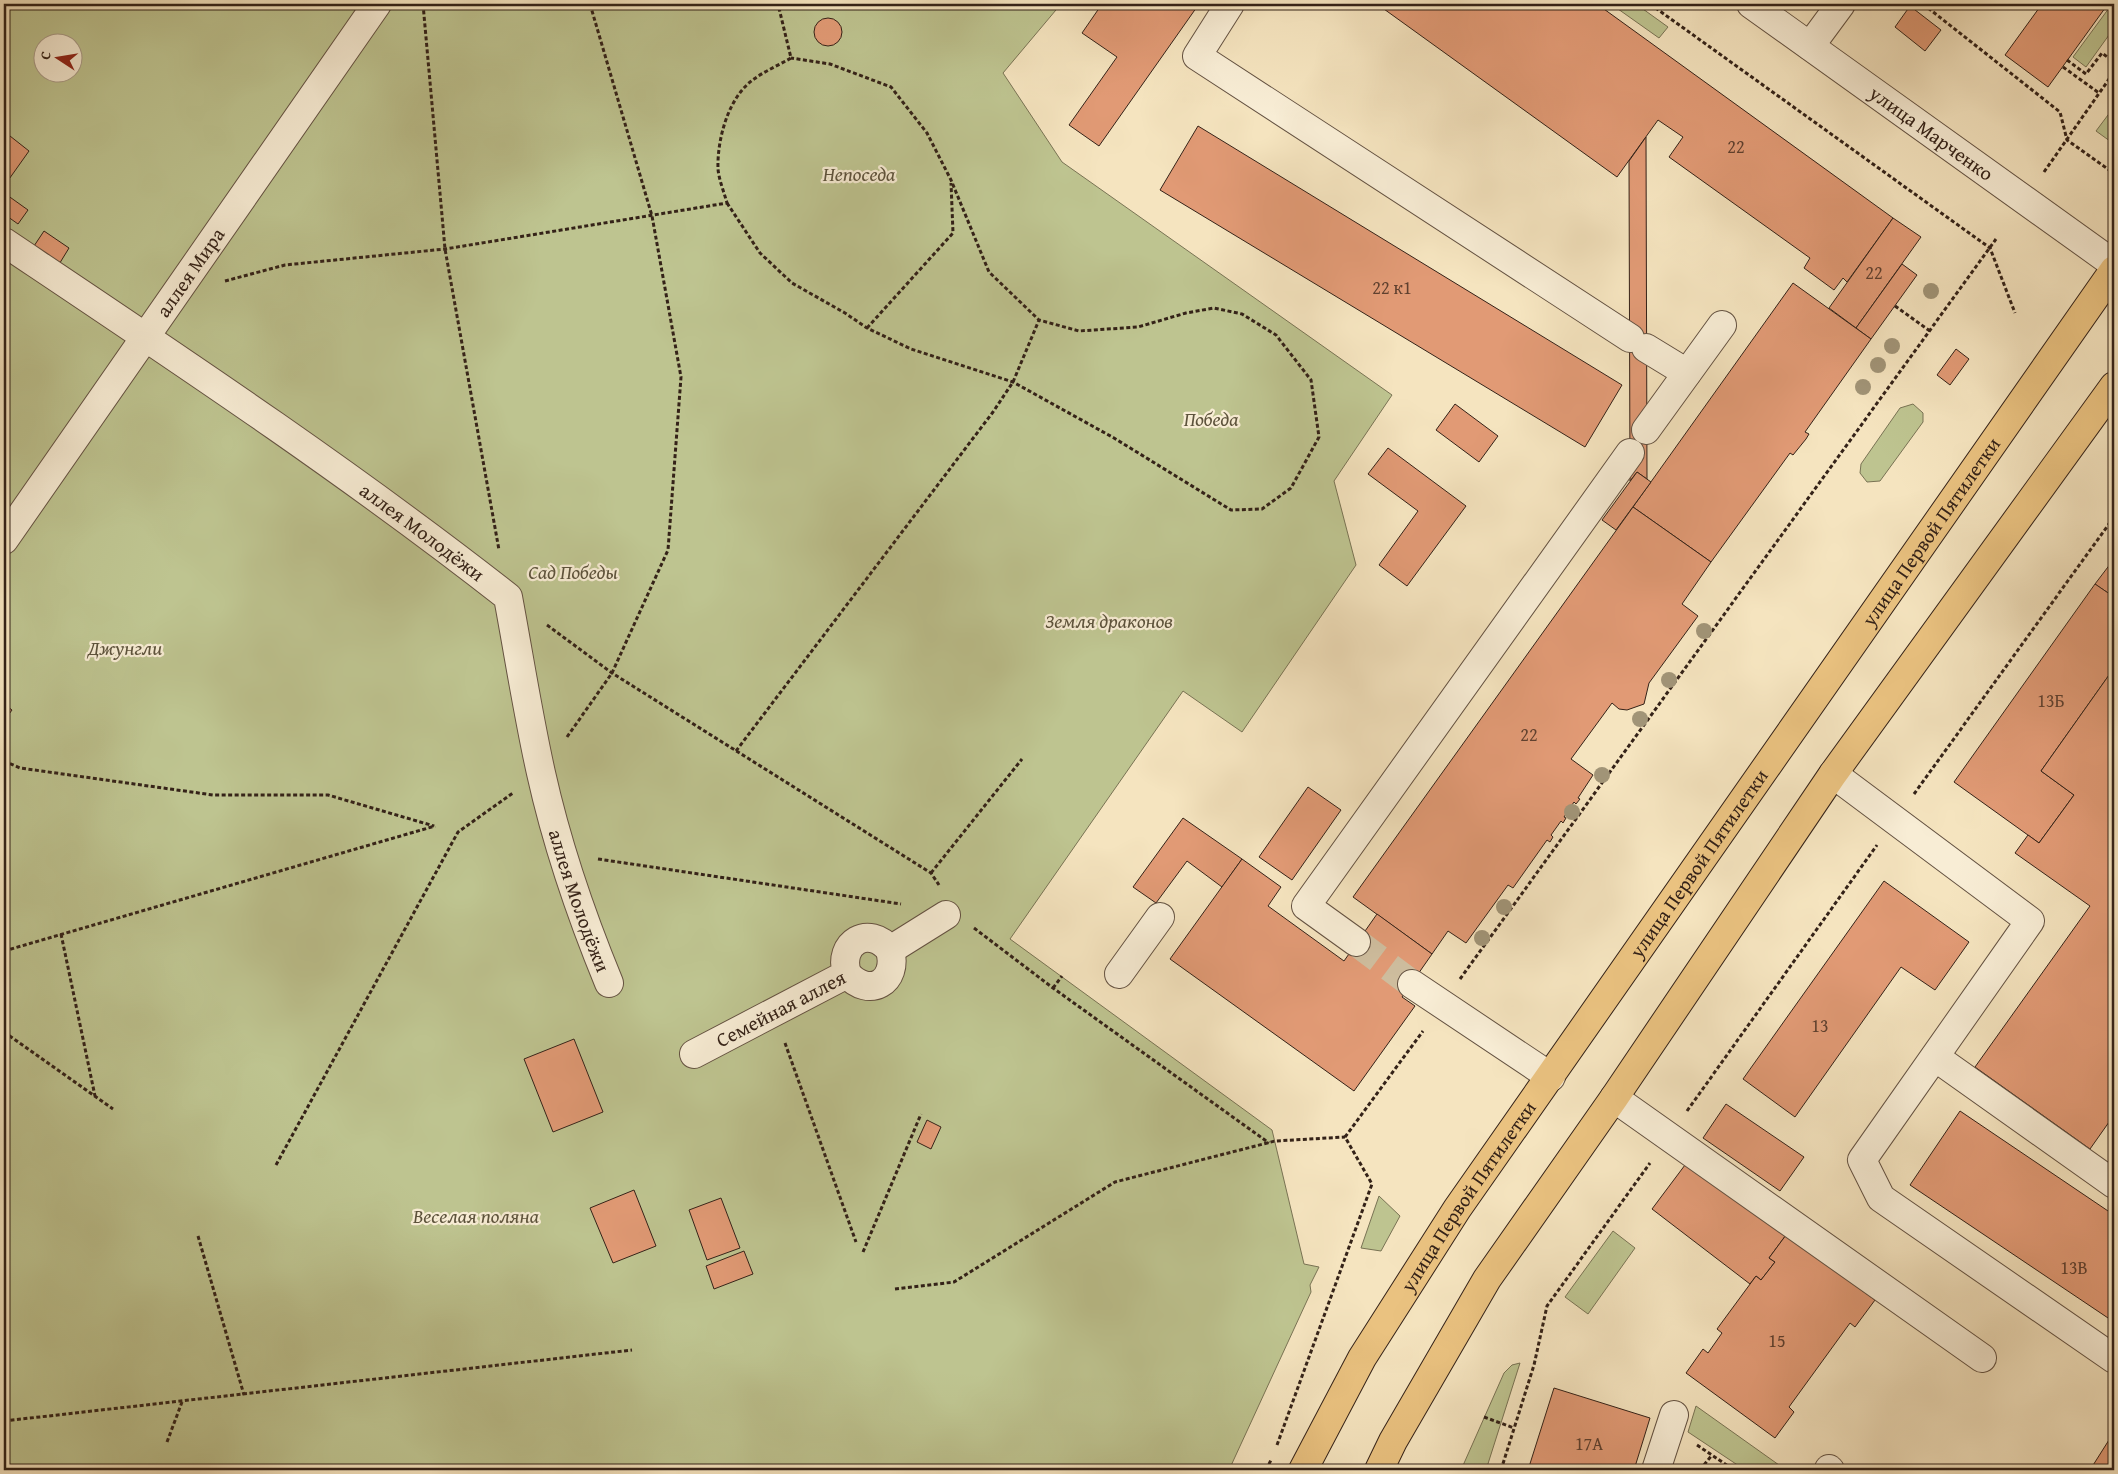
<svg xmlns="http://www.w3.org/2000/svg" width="2118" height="1474" font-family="'Gentium Book Plus',serif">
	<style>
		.green { fill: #bec490; stroke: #797354; fill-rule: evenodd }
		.building { fill: #e19a75; stroke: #342218 }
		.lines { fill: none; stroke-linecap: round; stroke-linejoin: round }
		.minor-tunnel { stroke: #cebd9e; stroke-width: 28; stroke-dasharray: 28 14; stroke-linecap: butt }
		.minor-casing { stroke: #645242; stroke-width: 30 }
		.major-casing { stroke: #342218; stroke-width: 30 }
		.path { stroke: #342218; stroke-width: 3; stroke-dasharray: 4 2.5; stroke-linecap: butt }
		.minor { stroke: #f8edd5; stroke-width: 28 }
		.major { stroke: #eac280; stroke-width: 28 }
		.tree { fill: #a19477 }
		.labels { text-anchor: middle; stroke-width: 4.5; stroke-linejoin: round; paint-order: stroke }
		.number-label { font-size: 18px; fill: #5f402f }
		.street-label { font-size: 20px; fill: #342218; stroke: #f8edd5 }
		.park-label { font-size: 20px; font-style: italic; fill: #5d533c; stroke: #f8edd5 }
	</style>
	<rect width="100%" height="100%" fill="#f5e4bf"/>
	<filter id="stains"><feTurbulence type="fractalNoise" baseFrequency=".004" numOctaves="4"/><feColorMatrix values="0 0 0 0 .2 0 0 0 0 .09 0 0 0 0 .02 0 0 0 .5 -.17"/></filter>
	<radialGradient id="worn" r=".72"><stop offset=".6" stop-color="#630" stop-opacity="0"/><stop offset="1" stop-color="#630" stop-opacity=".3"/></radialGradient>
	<g class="green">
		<path d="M4 4H1061L1003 73 1062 162 1392 395 1334 481 1356 565 1242 732 1183 691 1010 939 1272 1130 1304 1264 1319 1267 1310 1285 1311 1292 1229 1470H4ZM42 42H72V72H42Z"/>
		<polygon points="1611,4 1636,4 1668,27 1659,38"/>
		<polygon points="2112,4 2114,4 2114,28 2086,67 2073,57"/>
		<polygon points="2114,107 2114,144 2096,131"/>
		<polygon points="1913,404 1923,413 1923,422 1880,481 1867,482 1860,473 1861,464 1900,408"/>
		<polygon points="1379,1196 1400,1216 1381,1251 1361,1248"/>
		<polygon points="1613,1231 1635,1248 1588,1314 1565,1297"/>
		<polygon points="1520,1363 1486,1470 1461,1470 1504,1373 1512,1365"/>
		<polygon points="1696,1406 1786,1470 1745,1470 1688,1432"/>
	</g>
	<g class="building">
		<polygon points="1102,4 1199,4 1099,146 1069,125 1117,57 1082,33"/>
		<polygon points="1377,4 1597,4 1893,218 1847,282 1843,278 1834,290 1804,268 1810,258 1669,157 1683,137 1658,120 1617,177"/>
		<polygon points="2042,4 2108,4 2048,87 2005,55"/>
		<polygon points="1910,6 1941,30 1925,51 1895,27"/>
		<circle cx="828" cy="32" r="14"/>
		<polygon points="1198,126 1622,385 1585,447 1160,190"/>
		<polygon points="10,136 29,151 7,182 4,179 4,144"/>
		<polygon points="1646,137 1647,479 1637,472 1630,481 1629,161"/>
		<polygon points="7,195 28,210 18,224 4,214 4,199"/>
		<polygon points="1893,218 1921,237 1856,328 1829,308"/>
		<polygon points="44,231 69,248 58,266 32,249"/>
		<polygon points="1902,264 1917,275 1871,339 1856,328"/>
		<polygon points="1793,283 1871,339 1805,432 1809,434 1806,439 1793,455 1790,453 1711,562 1633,507"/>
		<polygon points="1956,349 1969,359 1950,385 1937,375"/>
		<polygon points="1455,404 1498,436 1479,462 1436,430"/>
		<polygon points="1388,448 1466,506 1407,586 1379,565 1418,511 1368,474"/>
		<polygon points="1637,472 1651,482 1616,530 1602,520"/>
		<polygon points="1633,507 1711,562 1682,604 1698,616 1649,683 1644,704 1627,710 1619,709 1612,703 1571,759 1593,775 1578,798 1580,799 1576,804 1574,802 1564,817 1566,818 1563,823 1561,821 1551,835 1553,837 1550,842 1547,840 1513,888 1508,885 1466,943 1448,931 1432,954 1353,897"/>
		<polygon points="2114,559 2114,597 2095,584"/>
		<polygon points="2095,584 2114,597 2114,668 2041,771 2074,795 2039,843 1954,782"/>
		<polygon points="2114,668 2114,1115 2090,1149 1975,1067 2090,906 2015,853 2028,835 2039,843 2074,795 2041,771"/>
		<polygon points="4,704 12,710 4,721"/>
		<polygon points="1308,787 1341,810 1292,880 1259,857"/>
		<polygon points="1183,818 1242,859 1222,887 1187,861 1156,903 1133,887"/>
		<polygon points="1242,859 1281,887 1268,906 1344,961 1377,914 1432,954 1402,997 1415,1006 1354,1091 1170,959"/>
		<polygon points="1884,881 1969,942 1935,990 1901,967 1795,1117 1743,1079"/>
		<polygon points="574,1039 603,1112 553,1132 524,1059"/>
		<polygon points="1726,1104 1804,1157 1780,1191 1703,1138"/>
		<polygon points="1960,1111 2114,1215 2114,1322 1910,1185"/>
		<polygon points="927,1120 941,1127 931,1149 917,1142"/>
		<polygon points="1688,1161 1786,1235 1769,1258 1775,1262 1761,1280 1756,1276 1750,1284 1652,1209"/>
		<polygon points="634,1190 656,1246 613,1263 590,1208"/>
		<polygon points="721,1198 740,1248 707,1260 689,1210"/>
		<polygon points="1786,1235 1875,1300 1855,1327 1850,1323 1789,1407 1794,1412 1775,1438 1686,1373 1703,1349 1708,1353 1722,1333 1717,1329 1756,1276 1761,1280 1775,1262 1769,1258"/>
		<polygon points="744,1251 753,1274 714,1289 706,1266"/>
		<polygon points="1554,1388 1650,1418 1634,1470 1528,1470"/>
		<polygon points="2114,1432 2114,1470 2090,1470"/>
	</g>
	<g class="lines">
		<polyline class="minor-tunnel" points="1356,942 1412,984"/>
		<g class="minor-casing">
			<g id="minor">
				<polyline points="1230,4 1197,56 1630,338"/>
				<path id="s1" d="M1751 4 2114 264"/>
				<polyline points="1810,46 1841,4"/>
				<path id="s2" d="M4 242C174 356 346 470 508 597 519 656 528 715 541 773 557 845 581 915 609 983"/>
				<polyline points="1646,348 1687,373"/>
				<polyline points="1646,430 1722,325"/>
				<path id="s3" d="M4 540 377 4"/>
				<polyline points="1833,774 2030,921 1862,1160 1881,1198 2114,1359"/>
				<polyline points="1356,942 1306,906 1630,453"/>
				<path d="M847 974C869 999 899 982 890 950"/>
				<polyline points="1119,974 1160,917"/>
				<polyline points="1412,984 1551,1077"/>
				<path id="s4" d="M694 1054 847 974C837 943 869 924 890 950L946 915"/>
				<polyline points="1935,1057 2114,1184"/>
				<polyline points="1614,1098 1982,1358"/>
				<polyline points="1829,1469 1830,1470"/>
				<polyline points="1656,1470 1674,1415"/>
			</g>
		</g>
		<g class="major-casing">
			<g id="major">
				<path id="s5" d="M1303 1470 1362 1358 1457 1209 2114 270"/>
				<polyline points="1379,1470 1393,1441 1487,1279 1614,1098 1833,774 2114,386"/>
			</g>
		</g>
		<g class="path">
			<polyline points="423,4 445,249 499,550"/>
			<polyline points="1650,4 1990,248 2015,313"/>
			<polyline points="1923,4 2060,112 2067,140 2112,172"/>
			<polyline points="2067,60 2086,74 2102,53 2114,62"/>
			<polyline points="2063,67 2099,93"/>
			<polyline points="2044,172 2114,72"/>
			<polyline points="727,203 760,253 792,283 845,313 867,328 911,349 1013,382 1114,438 1231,510 1262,509 1291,488 1319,437 1311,380 1276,335 1242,314 1214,308 1186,313 1138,327 1079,331 1039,320 989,272 951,180 927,133 891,87 830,64 791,58"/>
			<path d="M225 281 285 265 445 249 727 203C724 192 719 180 718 169 717 140 728 97 754 79 765 71 779 65 791 58L778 4"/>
			<polyline points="1895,306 1930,331"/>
			<polyline points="867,328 953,233 951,183"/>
			<polyline points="547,625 612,673 931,873 939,885"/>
			<polyline points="567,737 612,673 668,550 681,377 652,216 590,4"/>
			<polyline points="736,751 993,412 1013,382 1039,320"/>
			<polyline points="4,761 20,768 213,795 328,795 434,826"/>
			<polyline points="1914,794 2114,517"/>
			<polyline points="598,859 901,904"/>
			<polyline points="931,873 1022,759"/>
			<polyline points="974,928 1053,988 1269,1143"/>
			<polyline points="61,934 95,1096"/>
			<polyline points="4,951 435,826"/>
			<polyline points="1460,979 1996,239"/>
			<polyline points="1053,988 1062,976"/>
			<polyline points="4,1032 113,1109"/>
			<polyline points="785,1043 856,1242"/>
			<polyline points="1687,1111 1877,845"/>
			<polyline points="1345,1137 1423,1031"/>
			<polyline points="276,1165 458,832 513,793"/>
			<polyline points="198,1236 244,1395"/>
			<polyline points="863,1252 921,1114"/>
			<polyline points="895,1289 954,1282 1115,1182 1275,1141 1345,1137"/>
			<polyline points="1484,1417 1514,1428"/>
			<polyline points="4,1421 632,1350"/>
			<polyline points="167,1442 182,1402"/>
			<polyline points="1277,1445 1372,1184 1345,1137"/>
			<polyline points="1697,1445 1734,1470"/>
			<polyline points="1266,1470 1271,1460"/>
			<polyline points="1501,1470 1534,1365 1547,1306 1650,1163"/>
			<polyline points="1700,1470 1712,1455"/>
		</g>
		<use href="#minor" class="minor"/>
		<use href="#major" class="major"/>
	</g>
	<g class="tree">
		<circle cx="1931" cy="291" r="8"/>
		<circle cx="1892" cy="346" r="8"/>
		<circle cx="1878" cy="365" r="8"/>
		<circle cx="1863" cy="387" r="8"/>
		<circle cx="1704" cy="631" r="8"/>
		<circle cx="1669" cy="680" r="8"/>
		<circle cx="1640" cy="719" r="8"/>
		<circle cx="1602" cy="775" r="8"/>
		<circle cx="1572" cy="812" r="8"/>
		<circle cx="1504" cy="907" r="8"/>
		<circle cx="1482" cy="938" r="8"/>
	</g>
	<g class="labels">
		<g class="number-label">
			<text x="1736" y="153">22</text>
			<text x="1874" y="279">22</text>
			<text x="1392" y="294">22 к1</text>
			<text x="2051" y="707">13Б</text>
			<text x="1529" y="741">22</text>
			<text x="1820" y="1032">13</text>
			<text x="2074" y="1274">13В</text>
			<text x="1777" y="1347">15</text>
			<text x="1589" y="1450">17А</text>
		</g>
		<g class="street-label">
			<text dy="7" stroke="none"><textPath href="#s1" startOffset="222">улица Марченко</textPath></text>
			<text dy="7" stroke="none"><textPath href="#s3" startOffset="326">аллея Мира</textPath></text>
			<text dy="7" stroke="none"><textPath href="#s2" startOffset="509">аллея Молодёжи</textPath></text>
			<text dy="7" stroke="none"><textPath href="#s5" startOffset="1130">улица Первой Пятилетки</textPath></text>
			<text dy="7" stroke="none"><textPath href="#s5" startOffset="725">улица Первой Пятилетки</textPath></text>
			<text dy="7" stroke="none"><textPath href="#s2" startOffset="929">аллея Молодёжи</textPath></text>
			<text dy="7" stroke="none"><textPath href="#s4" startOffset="98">Семейная аллея</textPath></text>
			<text dy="7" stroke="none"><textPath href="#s5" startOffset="320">улица Первой Пятилетки</textPath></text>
		</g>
		<g class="park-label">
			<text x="859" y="181">Непоседа</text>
			<text x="1211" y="426">Победа</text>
			<text x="573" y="579">Сад Победы</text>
			<text x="1109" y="628">Земля драконов</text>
			<text x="125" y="655">Джунгли</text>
			<text x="476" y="1223">Веселая поляна</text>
		</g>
	</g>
	<rect width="2118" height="1474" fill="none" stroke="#f5e4bf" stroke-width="20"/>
	<rect x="5" y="5" width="2108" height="1464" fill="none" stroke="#342218" stroke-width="2.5"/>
	<rect x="10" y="10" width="2098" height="1454" fill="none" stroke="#342218"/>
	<g transform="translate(58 58) rotate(282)"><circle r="24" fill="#f8edd5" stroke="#aa9c89"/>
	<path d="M0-4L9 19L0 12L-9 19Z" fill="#8f2418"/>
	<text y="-8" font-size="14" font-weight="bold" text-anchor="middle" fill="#342218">С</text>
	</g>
	<rect width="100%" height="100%" filter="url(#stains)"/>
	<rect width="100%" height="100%" fill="url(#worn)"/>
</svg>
